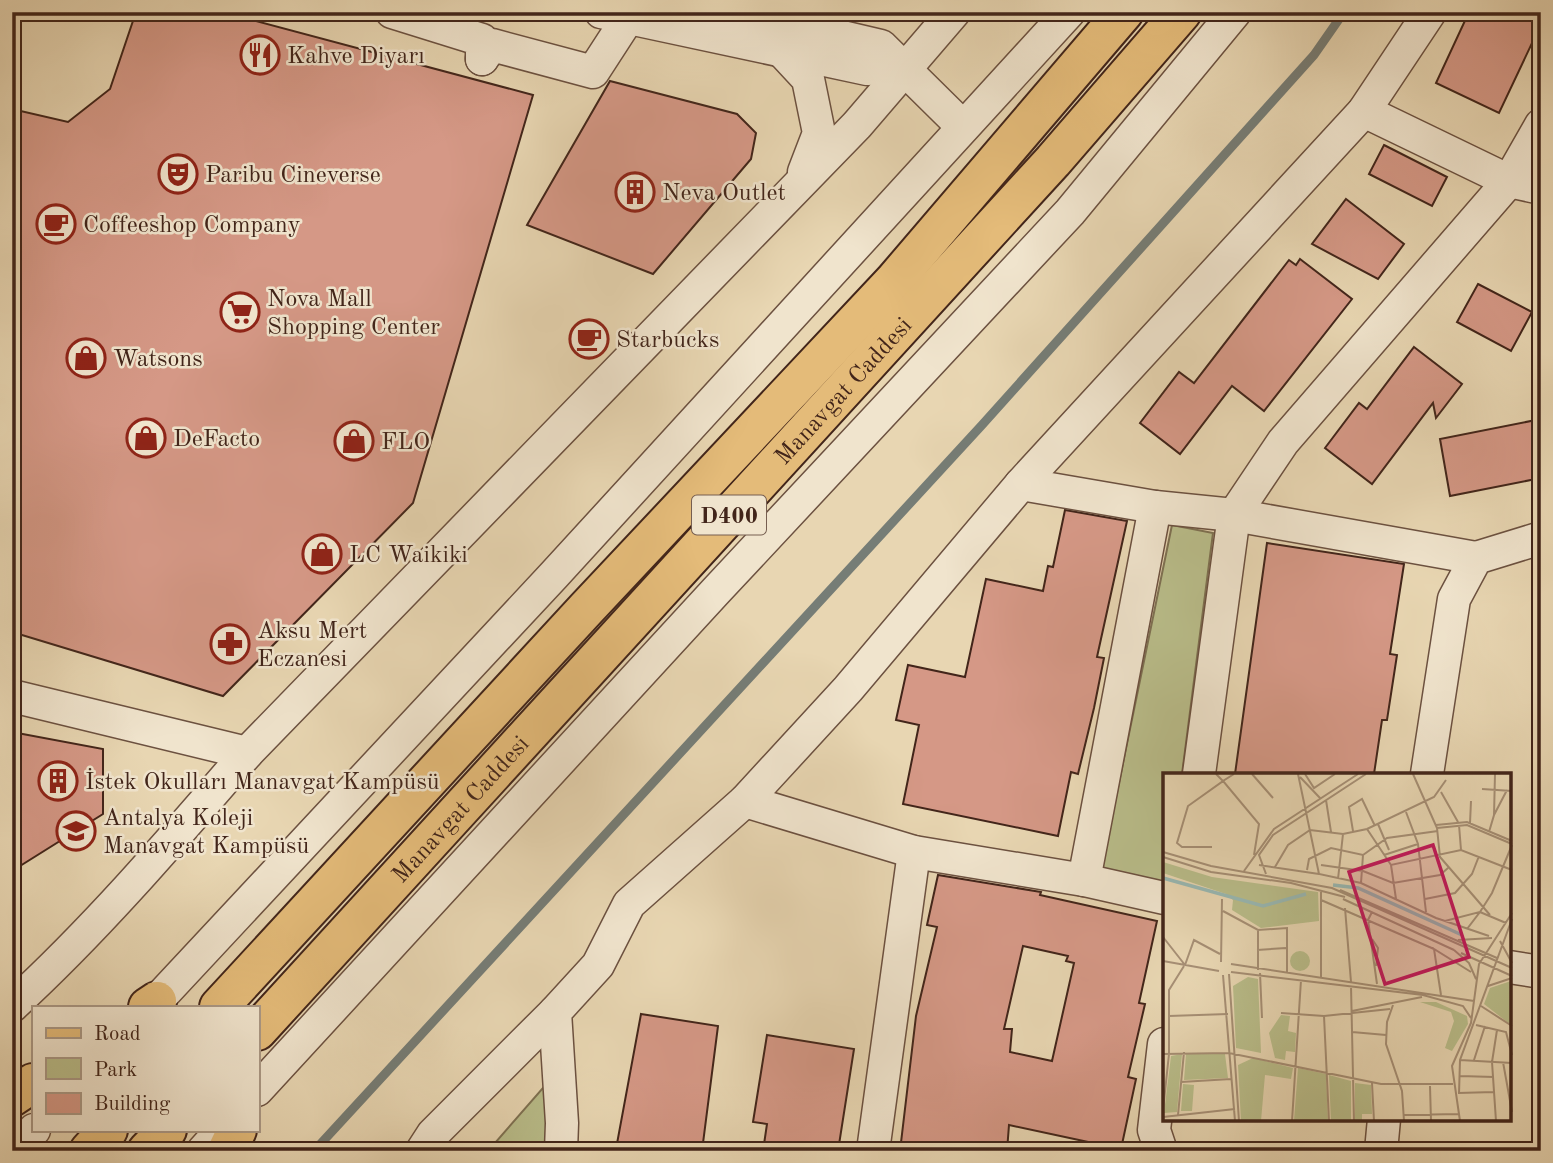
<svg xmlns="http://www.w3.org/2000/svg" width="1553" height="1163" font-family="'Old Standard TT',serif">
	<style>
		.green { fill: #b9bd8a; stroke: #7e7152; stroke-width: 2 }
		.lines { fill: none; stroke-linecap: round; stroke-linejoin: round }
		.stream { stroke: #767d76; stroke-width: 9 }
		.building { fill: #d59886; stroke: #42251a; stroke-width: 2; fill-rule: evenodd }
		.minor-casing { stroke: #6c5140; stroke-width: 35 }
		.major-casing { stroke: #42251a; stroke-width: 42 }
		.highway-casing { stroke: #42251a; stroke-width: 42 }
		.minor { stroke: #f0e4cd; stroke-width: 32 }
		.major { stroke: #e4bb79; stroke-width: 38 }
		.highway { stroke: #e4bb79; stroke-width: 38 }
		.labels { text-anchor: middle; stroke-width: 5; stroke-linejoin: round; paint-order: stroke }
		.shield { fill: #f0e4cd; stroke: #765e50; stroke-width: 2 }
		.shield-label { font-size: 23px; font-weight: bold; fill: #42251a }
		.poi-label { font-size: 24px; fill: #42251a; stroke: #f0e4cd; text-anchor: start }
		.street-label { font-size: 24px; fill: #42251a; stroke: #f0e4cd }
		.inset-river { fill: none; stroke: #98b8b3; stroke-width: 3.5 }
		.inset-road { fill: none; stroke: #a68f75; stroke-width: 2 }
		.view { fill: #c2185b; fill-opacity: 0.15; stroke: #c2185b; stroke-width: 3.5 }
		.inset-edge { fill: none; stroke: #42251a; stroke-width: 3.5 }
	</style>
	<rect width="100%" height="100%" fill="#e8d6b2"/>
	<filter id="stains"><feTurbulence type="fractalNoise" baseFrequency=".00286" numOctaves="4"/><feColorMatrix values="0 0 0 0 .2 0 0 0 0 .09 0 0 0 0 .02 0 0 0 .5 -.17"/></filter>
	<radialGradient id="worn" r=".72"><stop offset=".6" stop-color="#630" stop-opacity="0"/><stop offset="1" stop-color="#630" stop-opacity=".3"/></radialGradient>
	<g class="green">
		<polygon points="1172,525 1213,533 1182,774 1164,774 1164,884 1101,870"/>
		<polygon points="563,1065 554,1151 488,1151"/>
	</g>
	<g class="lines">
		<polyline class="stream" points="314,1151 982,425 1314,55 1344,12"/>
	</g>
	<g class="building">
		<polygon points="136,12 222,12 533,95 413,503 223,696 12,632 12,109 68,122 110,89"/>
		<polygon points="1469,12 1541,12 1541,24 1499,113 1436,83"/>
		<polygon points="610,81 737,114 756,133 751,159 653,274 527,225"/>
		<polygon points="1384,145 1447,177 1432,206 1369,174"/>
		<polygon points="1346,199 1404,244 1378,279 1312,244"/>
		<polygon points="1300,259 1352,299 1264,411 1232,386 1180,454 1140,423 1179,372 1194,383 1289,260 1296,265"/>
		<polygon points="1478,284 1532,312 1511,351 1457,322"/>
		<polygon points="1414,347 1462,384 1436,418 1433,403 1372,484 1325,448 1359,403 1367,409"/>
		<polygon points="1541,419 1541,478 1450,496 1440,439"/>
		<polygon points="1065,510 1127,521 1097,657 1104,658 1094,708 1078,774 1071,772 1058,836 903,804 919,725 896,720 908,665 965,677 986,579 1043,591 1048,566 1053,567"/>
		<polygon points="1267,543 1404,564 1390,654 1397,655 1387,720 1382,720 1374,774 1235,774"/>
		<polygon points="12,732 103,749 103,814 12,871"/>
		<path d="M938 875 1041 892 1040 895 1157 921 1139 1003 1145 1004 1128 1077 1136 1079 1121 1149 1009 1125 1007 1151H900L916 1016 937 927 927 925ZM1023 946 1068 956 1066 961 1074 963 1052 1061 1010 1052 1012 1029H1004Z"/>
		<polygon points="641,1014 718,1026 702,1151 616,1149"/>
		<polygon points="767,1035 854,1049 838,1151 763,1151 767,1124 753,1122"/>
	</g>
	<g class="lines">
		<g class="minor-casing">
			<g id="minor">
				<polyline points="392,12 482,40 482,59"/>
				<polyline points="601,12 867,69 901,67"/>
				<polyline points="736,12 881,46 963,127"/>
				<polyline points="782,51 808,79 819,133 804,172"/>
				<polyline points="482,59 492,45 593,72 628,18"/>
				<polyline points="1364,111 1509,181 1541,188"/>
				<polyline points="1021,484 1155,507 1234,515 1476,558"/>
				<path d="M12 696 247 753C172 840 97 928 12 1006"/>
				<polyline points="247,753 857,125 954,12"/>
				<polyline points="1199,774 1234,515 1283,442 1509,181 1541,125"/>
				<polyline points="1427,774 1454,599 1476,558 1541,538"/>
				<polyline points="745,801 914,852 1084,880 1164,898"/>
				<polyline points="1084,880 1155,507"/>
				<polyline points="1509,967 1541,972"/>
				<polyline points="151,1007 554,575 1069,12"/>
				<polyline points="257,1090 715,592 1070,212 1235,12"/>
				<polyline points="14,1151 34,1130"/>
				<polyline points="203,1151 222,1130"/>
				<polyline points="422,1151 433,1134 555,1012"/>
				<polyline points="561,1151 562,1123 555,1012 598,965 629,904 745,801 848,689 1021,484 1364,111 1430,12"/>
				<polyline points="873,1151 914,852"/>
				<polyline points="1161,1151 1154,1130 1164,1044"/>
				<polyline points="1381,1151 1384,1119"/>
			</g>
		</g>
		<g class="major-casing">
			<g id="major">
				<polyline points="148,1007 157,1001"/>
				<polyline points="12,1097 33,1083"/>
				<polyline points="227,1151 237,1130"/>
			</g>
		</g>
		<g class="highway-casing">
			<g id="highway">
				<polyline points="219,1007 586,609 894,281 1124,12"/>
				<path id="s1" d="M257 1031 1053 161 1182 12"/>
				<polyline points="89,1151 108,1130"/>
				<polyline points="147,1151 167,1130"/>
			</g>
		</g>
		<use href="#minor" class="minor"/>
		<use href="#major" class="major"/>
		<use href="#highway" class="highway"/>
	</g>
	<defs>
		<g id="restaurant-ring" transform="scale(2.0125)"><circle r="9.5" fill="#f0e4cd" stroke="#8f2418" stroke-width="1.5"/><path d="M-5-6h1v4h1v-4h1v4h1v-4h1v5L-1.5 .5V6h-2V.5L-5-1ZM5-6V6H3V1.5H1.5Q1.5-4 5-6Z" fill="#8f2418"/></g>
		<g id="theatre-ring" transform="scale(2.0125)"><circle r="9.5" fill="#f0e4cd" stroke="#8f2418" stroke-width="1.5"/><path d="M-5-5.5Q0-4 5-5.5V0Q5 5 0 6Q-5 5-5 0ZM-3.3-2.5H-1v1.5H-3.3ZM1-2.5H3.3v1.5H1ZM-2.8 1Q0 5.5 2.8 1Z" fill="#8f2418"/></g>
		<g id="building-ring" transform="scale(2.0125)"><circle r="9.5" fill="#f0e4cd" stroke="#8f2418" stroke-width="1.5"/><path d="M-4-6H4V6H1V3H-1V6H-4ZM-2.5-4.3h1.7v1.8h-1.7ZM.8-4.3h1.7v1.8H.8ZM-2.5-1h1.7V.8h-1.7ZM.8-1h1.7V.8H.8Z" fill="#8f2418"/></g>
		<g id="cafe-ring" transform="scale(2.0125)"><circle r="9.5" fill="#f0e4cd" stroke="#8f2418" stroke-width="1.5"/><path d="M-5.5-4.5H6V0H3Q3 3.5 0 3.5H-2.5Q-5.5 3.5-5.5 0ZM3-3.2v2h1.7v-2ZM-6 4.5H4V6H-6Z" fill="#8f2418"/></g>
		<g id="supermarket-ring" transform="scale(2.0125)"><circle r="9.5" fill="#f0e4cd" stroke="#8f2418" stroke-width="1.5"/><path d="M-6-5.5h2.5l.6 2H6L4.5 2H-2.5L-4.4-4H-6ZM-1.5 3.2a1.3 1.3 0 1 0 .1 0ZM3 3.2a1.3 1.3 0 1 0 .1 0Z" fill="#8f2418"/></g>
		<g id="shop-ring" transform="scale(2.0125)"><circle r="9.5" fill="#f0e4cd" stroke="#8f2418" stroke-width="1.5"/><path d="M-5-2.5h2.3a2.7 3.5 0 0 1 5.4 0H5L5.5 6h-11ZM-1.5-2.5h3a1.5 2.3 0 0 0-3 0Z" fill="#8f2418"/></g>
		<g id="pharmacy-ring" transform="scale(2.0125)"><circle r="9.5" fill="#f0e4cd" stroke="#8f2418" stroke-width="1.5"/><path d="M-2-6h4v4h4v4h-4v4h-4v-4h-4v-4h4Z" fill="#8f2418"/></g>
		<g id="school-ring" transform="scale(2.0125)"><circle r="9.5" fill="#f0e4cd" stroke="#8f2418" stroke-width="1.5"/><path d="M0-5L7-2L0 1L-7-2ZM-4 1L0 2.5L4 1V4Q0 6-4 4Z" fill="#8f2418"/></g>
	</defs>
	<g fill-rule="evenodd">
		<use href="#restaurant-ring" x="260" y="55"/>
		<use href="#theatre-ring" x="178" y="174"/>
		<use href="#building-ring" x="635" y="192"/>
		<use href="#cafe-ring" x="56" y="224"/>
		<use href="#supermarket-ring" x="240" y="312"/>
		<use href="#cafe-ring" x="589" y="339"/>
		<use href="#shop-ring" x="86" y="358"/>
		<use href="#shop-ring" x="146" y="438"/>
		<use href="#shop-ring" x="354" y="441"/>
		<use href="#shop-ring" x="322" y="554"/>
		<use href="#pharmacy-ring" x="230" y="644"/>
		<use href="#building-ring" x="58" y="781"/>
		<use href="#school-ring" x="76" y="831"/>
	</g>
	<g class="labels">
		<rect class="shield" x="692" y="495.5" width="74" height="39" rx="5"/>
		<g class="shield-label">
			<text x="729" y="523">D400</text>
		</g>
		<g class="poi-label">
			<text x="287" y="63">Kahve Diyarı</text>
			<text x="205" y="182">Paribu Cineverse</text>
			<text x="662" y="200">Neva Outlet</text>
			<text x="83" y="232">Coffeeshop Company</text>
			<text x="267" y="306">Nova Mall<tspan x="267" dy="28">Shopping Center</tspan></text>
			<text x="616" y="347">Starbucks</text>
			<text x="113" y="366">Watsons</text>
			<text x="173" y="446">DeFacto</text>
			<text x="381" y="449">FLO</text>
			<text x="349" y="562">LC Waikiki</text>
			<text x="257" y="638">Aksu Mert<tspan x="257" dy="28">Eczanesi</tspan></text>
			<text x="85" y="789">İstek Okulları Manavgat Kampüsü</text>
			<text x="103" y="825">Antalya Koleji<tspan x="103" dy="28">Manavgat Kampüsü</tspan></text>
		</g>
		<g class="street-label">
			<text dy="8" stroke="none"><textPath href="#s1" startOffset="868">Manavgat Caddesi</textPath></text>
			<text dy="8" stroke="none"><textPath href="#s1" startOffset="301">Manavgat Caddesi</textPath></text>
		</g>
	</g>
	<g transform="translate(1163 773)">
		<rect width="348" height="348" fill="#e8d6b2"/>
		<path d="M0 89 49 104 155 119 156 148 98 155 69 137 70 127 63 121 0 100ZM127 188a10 10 0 1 1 20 0a10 10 0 1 1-20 0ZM85 204 95 206 98 280 73 275 70 213ZM348 208V252L321 231 327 215ZM257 229H273L304 243 305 251 289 278 282 275 291 248 288 239ZM118 242 127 243 125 258 133 260 132 279 123 278 122 287 112 285 106 260ZM19 281 14 339 1 340 8 283ZM23 281H62L65 305 21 307ZM90 285 130 295 128 306 102 302 98 348H78L75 292ZM135 295 163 301 165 348H131ZM166 302 188 308V348H168ZM192 310 208 312 209 341H199V348H192ZM20 311 31 312 29 338H18Z" fill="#b9bd8a"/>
		<path class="inset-river" d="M0 105 100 133 143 121M170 112 195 115 299 162"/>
		<path class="inset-road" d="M71 1 60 8 96 51 91 82M89 1 110 25M135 1 156 101 198 110 273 145 282 148 317 139 329 120 349 72M142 1 151 15 172 1M250 1 274 55 277 84 327 142M137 4 157 25M319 16 349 18M278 19 295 49M163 27 168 59M243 39 255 71 263 139M331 42 344 17M307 50 308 28M215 51 226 77M273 52 304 49 349 68M296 52 298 77M274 55 304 52 349 71M204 56 228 92 298 77 349 97M190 58 186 34 199 26 212 53M326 59 331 42 332 1M49 74H19L14 70 25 33 60 8 53 1M0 79 48 93 169 115 349 195M221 82 255 71M0 84 48 99 128 110 182 124M96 92 156 101M158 92 200 98 230 110 277 102 285 95M228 92 233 126M112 94 125 72 147 57 180 61 204 56 271 24 283 7M144 97 146 86 168 75 200 82 224 65 275 58M81 98 111 56 195 1M103 101 96 82 110 62 203 1M175 106 180 61M198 110 200 82M177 117 334 185M180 126 291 177M262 126 292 120 309 101 316 83M158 127 271 176M182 135 188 209M60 138 95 157 124 155V200M209 139 205 147 214 211M282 148 326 163M304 156 317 139 343 150M95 157V197M0 164 22 192M209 166 215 175 213 193M295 167 329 165M337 168 349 190M94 177 123 175M291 177 306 190 313 206M298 180 349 203M0 188 56 198M58 189 59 126M68 191 311 228M22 192 31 167 57 181M68 199 260 222 300 233 308 245M97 200 99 245M66 201 76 348M60 202 72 348M158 205V119M188 213 191 348M325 213 349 205M278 222 271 176 308 199M230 232 224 249 223 271 239 318 241 348M318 233 349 253M189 238 259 224M118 240 161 243 227 236M6 243 65 241M161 243 166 348M313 252 343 259 349 282M189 259 223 262M0 281 66 280 218 311H290M297 287 349 290M311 287 322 253M340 289 349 339M297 303 331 304M18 309 68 306M209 310 211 348M267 313 268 348M295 320 331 319M296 321 297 287 349 146M0 337 6 281V217L21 193M15 342 21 279M241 342 296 341M0 344 72 336M129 348 138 207M297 348 289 293 308 250 316 191 349 140M333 348 329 289 334 257"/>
		<path class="view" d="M270 72 306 184 222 211 186 99Z"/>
		<rect width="348" height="348" class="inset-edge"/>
	</g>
	<rect width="1553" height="1163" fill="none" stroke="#e8d6b2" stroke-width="42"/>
	<rect x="14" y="14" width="1525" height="1135" fill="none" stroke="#42251a" stroke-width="3.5"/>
	<rect x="21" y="21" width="1511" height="1121" fill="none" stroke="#42251a" stroke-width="2"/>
	<rect x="32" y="1006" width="228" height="126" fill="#f0e4cd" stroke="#aa9885" stroke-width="2"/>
	<rect x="46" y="1028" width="35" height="10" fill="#e4bb79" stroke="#aa9885" stroke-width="2"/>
	<text x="94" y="1040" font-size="21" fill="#42251a">Road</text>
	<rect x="46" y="1058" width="35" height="21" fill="#b9bd8a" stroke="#aa9885" stroke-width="2"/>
	<text x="94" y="1076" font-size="21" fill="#42251a">Park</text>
	<rect x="46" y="1093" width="35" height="21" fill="#d59886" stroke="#aa9885" stroke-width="2"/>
	<text x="94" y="1110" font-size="21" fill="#42251a">Building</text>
	<rect width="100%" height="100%" filter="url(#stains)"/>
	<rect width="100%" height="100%" fill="url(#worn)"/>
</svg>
